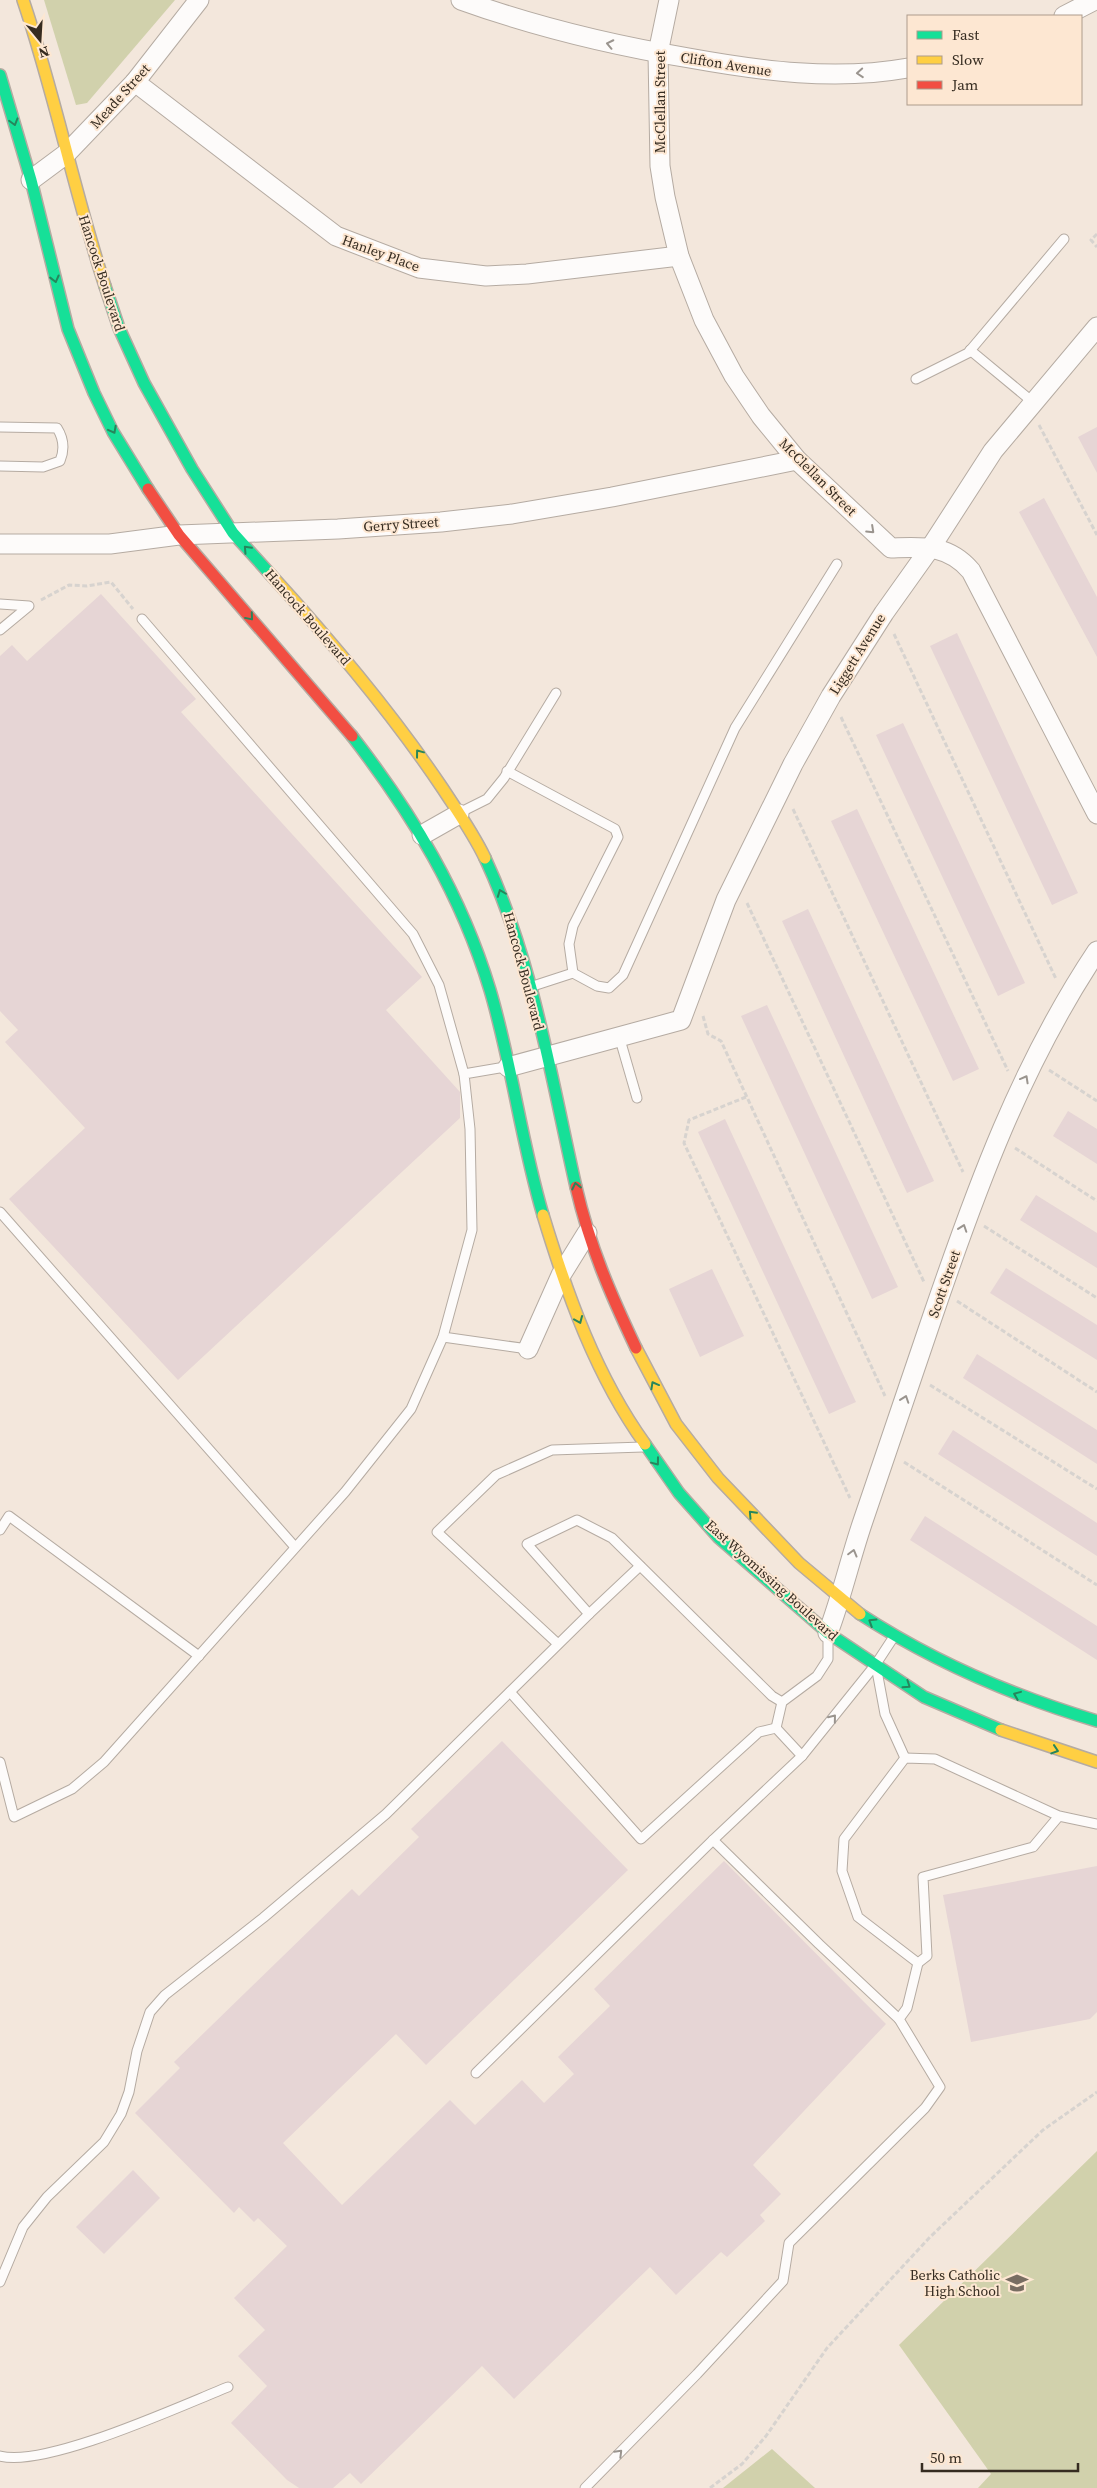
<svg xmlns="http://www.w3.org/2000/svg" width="1097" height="2488" font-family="'Source Serif 4',serif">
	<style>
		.green { fill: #d1d1ac }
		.building { fill: #e6d5d5 }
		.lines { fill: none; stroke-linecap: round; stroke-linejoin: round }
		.lane-casing { stroke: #b5aba2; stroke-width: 11 }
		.street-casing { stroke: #b5aba2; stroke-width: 21 }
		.fast-casing { stroke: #b5aba2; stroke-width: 14 }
		.slow-casing { stroke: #b5aba2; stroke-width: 14 }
		.jam-casing { stroke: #b5aba2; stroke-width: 14 }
		.path { stroke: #d7d3cf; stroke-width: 3; stroke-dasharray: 5 2.5; stroke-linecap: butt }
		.lane { stroke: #fdfbfa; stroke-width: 9 }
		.street { stroke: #fdfbfa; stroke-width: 19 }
		.fast { stroke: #16e098; stroke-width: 11 }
		.slow { stroke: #ffcf43; stroke-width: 11 }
		.jam { stroke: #f24e42; stroke-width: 11 }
		.oneway { stroke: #9a948e }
		.oneway2 { stroke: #26865c }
		.labels { text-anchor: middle; stroke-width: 4; stroke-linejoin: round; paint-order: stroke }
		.street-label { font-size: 14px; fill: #362c21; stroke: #fde7d2 }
		.poi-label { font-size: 14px; fill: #362c21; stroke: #fde7d2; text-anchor: end }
	</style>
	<rect width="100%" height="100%" fill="#f3e7dc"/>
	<g class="green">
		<polygon points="44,0 175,0 87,103 76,105"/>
		<polygon points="1097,2151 1097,2488 978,2488 991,2474 899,2345"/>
		<polygon points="772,2449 815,2488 723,2488"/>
	</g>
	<g class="building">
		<polygon points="1097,427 1097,473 1078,437"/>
		<polygon points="1044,498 1097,597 1097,657 1019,512"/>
		<polygon points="101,594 196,699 181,712 422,977 386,1010 460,1092 460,1118 178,1380 9,1199 85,1128 5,1042 18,1030 0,1011 0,656 12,645 27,661"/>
		<polygon points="957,633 1078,893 1052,905 930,646"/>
		<polygon points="903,723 1025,983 998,996 876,735"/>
		<polygon points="857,809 979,1069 953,1081 831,821"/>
		<polygon points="808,909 934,1181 907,1193 782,921"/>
		<polygon points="767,1005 898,1287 872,1299 741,1016"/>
		<polygon points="1068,1111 1097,1129 1097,1164 1053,1136"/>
		<polygon points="725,1119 856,1402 829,1414 698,1132"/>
		<polygon points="1036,1195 1097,1233 1097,1268 1020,1220"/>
		<polygon points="1006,1268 1097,1325 1097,1360 990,1293"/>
		<polygon points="712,1269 744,1336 700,1357 669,1289"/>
		<polygon points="977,1354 1097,1430 1097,1464 963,1378"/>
		<polygon points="953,1430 1097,1523 1097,1556 938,1454"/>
		<polygon points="925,1516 1097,1626 1097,1660 910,1540"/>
		<polygon points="502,1741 628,1870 426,2065 396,2034 283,2143 342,2205 450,2100 475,2125 522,2080 544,2103 574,2074 558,2057 610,2006 594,1989 724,1861 886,2024 753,2165 781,2194 760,2215 765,2221 727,2257 721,2252 676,2295 650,2267 514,2399 482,2366 361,2484 350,2473 333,2488 299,2488 287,2480 231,2423 267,2386 238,2356 265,2330 234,2298 287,2246 258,2218 254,2222 239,2207 234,2213 135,2113 180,2068 174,2062 352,1889 359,1896 419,1837 411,1829"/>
		<polygon points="1097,1866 1097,2012 1090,2019 971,2042 943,1895"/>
		<polygon points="133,2170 160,2198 104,2254 76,2227"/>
	</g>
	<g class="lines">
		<g class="lane-casing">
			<g id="lane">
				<polyline points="970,350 1034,403"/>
				<polyline points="916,379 968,353 1064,239"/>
				<path d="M0 427 57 428C64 439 65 449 60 461L43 467 0 466"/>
				<polyline points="0,604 29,606 0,630"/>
				<polyline points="142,619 413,934 439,985 464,1074"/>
				<polyline points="507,771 615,829 618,837 573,926 569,944 573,973"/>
				<polyline points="461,812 487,799 504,778 556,693"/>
				<polyline points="533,986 573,973 597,986 609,988 623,975 735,728 837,564"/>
				<polyline points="619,1036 637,1098"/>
				<polyline points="0,1212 295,1547"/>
				<polyline points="443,1337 528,1349"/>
				<polyline points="0,1530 9,1516 199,1656"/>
				<polyline points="589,1614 640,1566"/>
				<polyline points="558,1644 437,1532 496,1475 552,1450 643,1447"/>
				<polyline points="877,1671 885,1714 905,1758"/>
				<polyline points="510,1692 641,1839 759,1732 776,1728"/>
				<polyline points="802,1756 776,1728 782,1702 817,1676 828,1659 828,1638"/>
				<polyline points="0,1762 14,1817 72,1789 104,1762 345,1492 411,1409 443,1337 472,1230 470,1129 464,1074 505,1067"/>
				<polyline points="1059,1816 1033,1847 923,1877 927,1956 918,1963 858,1917 842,1871 844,1839 905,1758 935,1759 1059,1816 1097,1824"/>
				<polyline points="713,1840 819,1944 899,2019"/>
				<polyline points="476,2073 713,1840 802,1756 876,1664 893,1638"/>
				<polyline points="0,2282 23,2227 47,2197 104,2142 121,2114 129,2092 137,2051 150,2012 165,1995 263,1918 386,1814 589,1614 527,1544 577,1520 612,1538 772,1696 782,1702"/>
				<path d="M0 2456C46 2468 180 2406 228 2387"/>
				<polyline points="585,2488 697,2374 783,2281 789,2243 925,2108 940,2087 899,2019 907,2008 918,1963"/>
			</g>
		</g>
		<g class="street-casing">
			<g id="street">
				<path d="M461 0C536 27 611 45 689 58 761 71 835 81 908 68"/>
				<path d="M669 0 658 53 660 166 665 197 679 256 704 320 734 376 761 416 797 460 891 548C923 547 948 544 971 571L1097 814"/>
				<polyline points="1064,16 1095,0"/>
				<polyline points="135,82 336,236 419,268 486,276 527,274 679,256"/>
				<polyline points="31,180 66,154 135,82 199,0"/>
				<polyline points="0,544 110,544 179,535 338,529 441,522 512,514 612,497 797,460"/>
				<polyline points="422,835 459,814"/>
				<polyline points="508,1067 681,1020 726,900 793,764 831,696 884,613 931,547 993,451 1097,327"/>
				<polyline points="528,1349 561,1275 587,1233"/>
				<path d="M828 1633C842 1596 850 1559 863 1521 886 1453 909 1386 932 1318 976 1189 1021 1065 1097 951"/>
			</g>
		</g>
		<g class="fast-casing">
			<g id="fast">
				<polyline points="0,75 31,180 68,329 94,393 113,432 148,489"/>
				<polyline points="105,286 119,328 144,383 192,469 233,533 271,575"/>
				<path d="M352 736C413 815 461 894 490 990 512 1064 521 1141 543 1215"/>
				<path d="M485 858C533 961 551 1077 576 1187"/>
				<polyline points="645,1444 679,1493 719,1538 828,1633 924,1697 1001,1730"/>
				<path d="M860 1614C934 1662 1013 1696 1097 1721"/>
			</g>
		</g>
		<g class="slow-casing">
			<g id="slow">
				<path d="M23 0C55 94 74 192 105 286"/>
				<path d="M271 575C333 643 392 713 443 789 458 812 473 833 485 858"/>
				<path d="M543 1215C567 1294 596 1376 645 1444"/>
				<polyline points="636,1348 676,1424 718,1478 799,1563 860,1614"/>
				<polyline points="1001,1730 1097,1762"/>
			</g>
		</g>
		<g class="jam-casing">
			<g id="jam">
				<polyline points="148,489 179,535 352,736"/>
				<path d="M576 1187C590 1247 610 1293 636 1348"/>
			</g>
		</g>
		<g class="path">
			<polyline points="1097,234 1091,240 1097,247"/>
			<polyline points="1039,425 1097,535"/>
			<polyline points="41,600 69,585 87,586 111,582 133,609"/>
			<polyline points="894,634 1056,979"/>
			<polyline points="841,717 1008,1071"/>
			<polyline points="793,809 963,1172"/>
			<polyline points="747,903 924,1282"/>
			<polyline points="703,1016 708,1034 721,1041 885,1396"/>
			<polyline points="1049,1070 1097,1101"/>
			<polyline points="746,1097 689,1120 684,1143 850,1498"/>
			<polyline points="1015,1148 1097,1201"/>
			<polyline points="984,1226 1097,1298"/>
			<polyline points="957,1301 1097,1392"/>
			<polyline points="930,1385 1097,1489"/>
			<polyline points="904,1462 1097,1585"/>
			<polyline points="710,2488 742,2464 766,2436 827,2348 930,2237 1043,2130 1097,2092"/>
		</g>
		<use href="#lane" class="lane"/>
		<use href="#street" class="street"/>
		<use href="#fast" class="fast"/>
		<use href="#slow" class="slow"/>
		<use href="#jam" class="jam"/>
	</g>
	<defs><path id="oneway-chevron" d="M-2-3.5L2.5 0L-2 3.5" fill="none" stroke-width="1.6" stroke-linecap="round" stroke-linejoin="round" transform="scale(1.25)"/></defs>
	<g class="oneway">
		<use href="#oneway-chevron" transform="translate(610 44) rotate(-168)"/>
		<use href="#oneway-chevron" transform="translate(860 73) rotate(176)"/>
		<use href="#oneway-chevron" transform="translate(871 530) rotate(43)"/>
		<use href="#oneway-chevron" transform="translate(1025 1079) rotate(-61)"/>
		<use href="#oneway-chevron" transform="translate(963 1228) rotate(-71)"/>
		<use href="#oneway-chevron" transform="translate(905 1399) rotate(-71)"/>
		<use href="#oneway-chevron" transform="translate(853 1553) rotate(-75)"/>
		<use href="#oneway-chevron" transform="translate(833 1718) rotate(-51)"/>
		<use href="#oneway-chevron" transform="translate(619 2453) rotate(-45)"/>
	</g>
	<g class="oneway2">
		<use href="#oneway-chevron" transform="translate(14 122) rotate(74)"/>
		<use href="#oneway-chevron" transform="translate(55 279) rotate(76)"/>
		<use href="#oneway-chevron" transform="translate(113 430) rotate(62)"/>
		<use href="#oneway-chevron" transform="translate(247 549) rotate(-133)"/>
		<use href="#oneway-chevron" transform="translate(250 617) rotate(50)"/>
		<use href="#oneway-chevron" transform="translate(419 753) rotate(-127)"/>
		<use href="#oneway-chevron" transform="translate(501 893) rotate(-111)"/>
		<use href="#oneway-chevron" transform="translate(576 1186) rotate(-103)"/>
		<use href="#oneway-chevron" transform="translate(579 1320) rotate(67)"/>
		<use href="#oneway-chevron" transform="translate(654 1385) rotate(-119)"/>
		<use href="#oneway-chevron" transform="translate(656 1462) rotate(53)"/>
		<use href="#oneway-chevron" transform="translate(752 1514) rotate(-133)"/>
		<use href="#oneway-chevron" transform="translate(872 1622) rotate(-148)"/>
		<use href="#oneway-chevron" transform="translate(907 1685) rotate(34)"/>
		<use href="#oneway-chevron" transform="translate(1017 1695) rotate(-158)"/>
		<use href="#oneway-chevron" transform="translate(1055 1750) rotate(18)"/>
	</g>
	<defs>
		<g id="school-bare" transform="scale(1.725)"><path d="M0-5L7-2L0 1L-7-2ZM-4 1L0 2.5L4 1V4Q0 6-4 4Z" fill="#786d62" stroke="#fde7d2" stroke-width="2.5" paint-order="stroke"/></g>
	</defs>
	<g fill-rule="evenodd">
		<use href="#school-bare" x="1017" y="2283"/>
	</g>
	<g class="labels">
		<g class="street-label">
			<text transform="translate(726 64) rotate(9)" y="5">Clifton Avenue</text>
			<text transform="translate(120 96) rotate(-48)" y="5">Meade Street</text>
			<text transform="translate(660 102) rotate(-90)" y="5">McClellan Street</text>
			<text transform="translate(381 253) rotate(20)" y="5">Hanley Place</text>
			<text transform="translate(102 273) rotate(72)" y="5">Hancock Boulevard</text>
			<text transform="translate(818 477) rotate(45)" y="5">McClellan Street</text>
			<text transform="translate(401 524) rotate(-4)" y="5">Gerry Street</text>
			<text transform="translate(308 617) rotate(49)" y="5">Hancock Boulevard</text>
			<text transform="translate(857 654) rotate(-58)" y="5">Liggett Avenue</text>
			<text transform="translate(524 971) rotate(75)" y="5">Hancock Boulevard</text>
			<text transform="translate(944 1284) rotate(-71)" y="5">Scott Street</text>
			<text transform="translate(772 1580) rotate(42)" y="5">East Wyomissing Boulevard</text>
		</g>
		<g class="poi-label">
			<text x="1000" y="2280">Berks Catholic<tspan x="1000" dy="16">High School</tspan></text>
		</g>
	</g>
	<rect x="907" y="15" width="175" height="90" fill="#fde7d2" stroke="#ad9c8b"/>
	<rect x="917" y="31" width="25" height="8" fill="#16e098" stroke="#ad9c8b"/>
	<text x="952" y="40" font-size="15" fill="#362c21">Fast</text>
	<rect x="917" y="56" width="25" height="8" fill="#ffcf43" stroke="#ad9c8b"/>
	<text x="952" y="65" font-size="15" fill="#362c21">Slow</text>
	<rect x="917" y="81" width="25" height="8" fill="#f24e42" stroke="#ad9c8b"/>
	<text x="952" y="90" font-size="15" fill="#362c21">Jam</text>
	<g transform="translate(40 40) rotate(162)" stroke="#fde7d2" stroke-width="4" paint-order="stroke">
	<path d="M0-4L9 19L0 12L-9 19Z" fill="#362c21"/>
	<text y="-8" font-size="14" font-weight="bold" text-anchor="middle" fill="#362c21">N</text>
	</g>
	<path d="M922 2463v8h156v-8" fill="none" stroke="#362c21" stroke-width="2.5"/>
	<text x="930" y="2463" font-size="15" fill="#362c21" stroke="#fde7d2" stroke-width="4" paint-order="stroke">50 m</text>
</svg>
